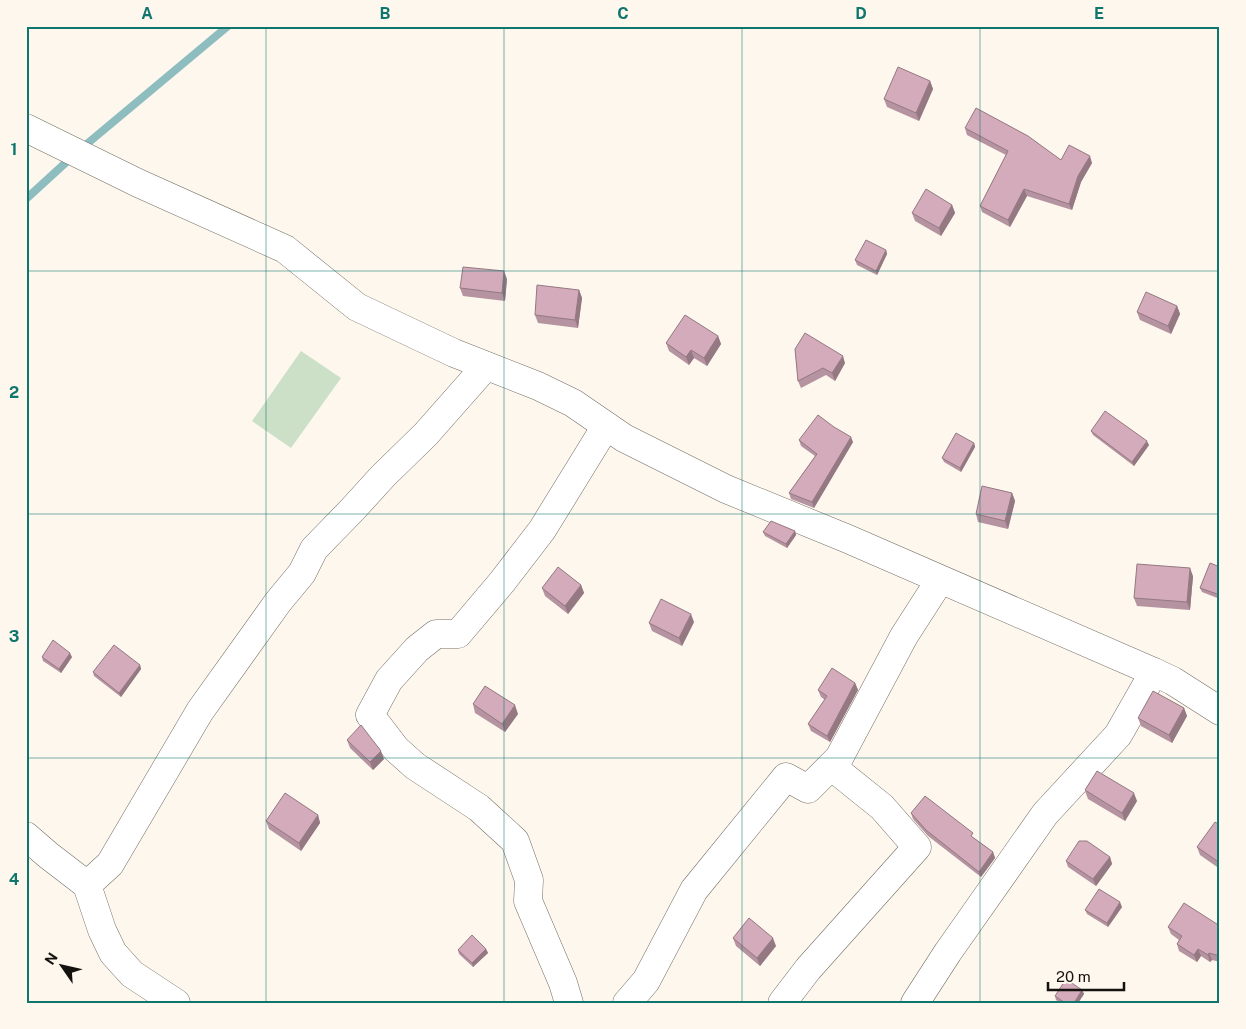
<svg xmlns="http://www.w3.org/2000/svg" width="1246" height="1029" font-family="'Public Sans',sans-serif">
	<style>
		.green { fill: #cbe0c7 }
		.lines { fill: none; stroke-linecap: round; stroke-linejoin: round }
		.stream { stroke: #8ebdc0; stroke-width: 8 }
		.street-casing { stroke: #746e66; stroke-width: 29 }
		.street { stroke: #fff; stroke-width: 28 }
		.wall { fill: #b593a0 }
		.shaded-wall { fill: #947882 }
		.building { fill: #d3abba; stroke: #947882 }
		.grid { fill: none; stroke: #0f766e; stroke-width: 1; stroke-opacity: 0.55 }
		.neatline { fill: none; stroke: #0f766e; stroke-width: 2 }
		.grid-label { font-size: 16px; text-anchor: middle; font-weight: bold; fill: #0f766e }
	</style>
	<rect width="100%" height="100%" fill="#fdf7ed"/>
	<polygon class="green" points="301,351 341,378 291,448 252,421"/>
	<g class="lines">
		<g class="stream">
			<polyline points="82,148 228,26"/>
			<polyline points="26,199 73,156"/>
		</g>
		<g class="street-casing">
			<g id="street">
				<polyline points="26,128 138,183 285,249 357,307 454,353 538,386 573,403 624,438 726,489 848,539 1154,672 1173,681 1220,711"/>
				<polyline points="26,836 48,855 87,885 102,930 113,953 132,974 176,1003"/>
				<polyline points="87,885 110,864 200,711 278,602 302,573 314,549 352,510 383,476 426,434 486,366"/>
				<polyline points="569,1003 563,983 528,901 529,880 515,841 479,808 415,766 396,749 370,715 389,680 417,649 436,634 458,634 502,582 542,530 606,426"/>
				<polyline points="627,1003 646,981 694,890 786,777 808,789 839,758 904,636 940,580"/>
				<polyline points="782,1003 808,969 917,847 882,807 831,766"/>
				<polyline points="915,1003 948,952 1045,814 1118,735 1154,672"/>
			</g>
		</g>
		<use href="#street" class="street"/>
	</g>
	<g class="wall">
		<polygon points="930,81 933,89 919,121 887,107 884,99"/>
		<polygon points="965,128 1061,160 1092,163 1081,182 1072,210 1027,196 1010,227 982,212 980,206 1006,155 967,135"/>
		<polygon points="952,205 955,213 941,236 915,221 912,213"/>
		<polygon points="886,250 887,254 877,275 857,265 855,260"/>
		<polygon points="507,279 505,301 463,296 460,288"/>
		<polygon points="579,290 582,298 578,328 538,323 535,315"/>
		<polygon points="1177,306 1180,314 1171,334 1140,320 1137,312"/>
		<polygon points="718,336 721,344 707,366 694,358 689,365 669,351 666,343"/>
		<polygon points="795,349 845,363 835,381 826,375 801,388 798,381"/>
		<polygon points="1091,431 1149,445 1134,466 1093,435"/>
		<polygon points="799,440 853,442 814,508 791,499 789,493 815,456 801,446"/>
		<polygon points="974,443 975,447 961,472 944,462 942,458"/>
		<polygon points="1012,493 1015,501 1008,529 978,522 976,514"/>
		<polygon points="795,531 796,535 787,548 765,536 763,532"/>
		<polygon points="1220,567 1220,599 1202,592 1200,588"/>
		<polygon points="1193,576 1190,610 1137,606 1134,598"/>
		<polygon points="581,585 584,593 568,614 545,596 542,588"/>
		<polygon points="694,622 682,646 652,631 649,623"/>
		<polygon points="42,657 72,657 61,673 43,661"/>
		<polygon points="140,665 141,669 121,697 94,676 93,672"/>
		<polygon points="855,683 858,690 830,742 811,731 808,724 825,700 821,697 818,690"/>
		<polygon points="473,704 518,714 505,732 475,713"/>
		<polygon points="1184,708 1187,716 1172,743 1141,726 1138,718"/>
		<polygon points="347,740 384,759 373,770 350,748"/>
		<polygon points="1085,791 1137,801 1125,821 1088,799"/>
		<polygon points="911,813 975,839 993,852 995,858 981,877 928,836 913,819"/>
		<polygon points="318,815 320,823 301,851 269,829 266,821"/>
		<polygon points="1220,825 1220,869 1200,855 1197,847"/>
		<polygon points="1110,857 1112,864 1096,886 1068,867 1066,861"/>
		<polygon points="1122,907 1108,927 1087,914 1085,910"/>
		<polygon points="1220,926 1220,962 1212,960 1210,962 1201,956 1197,962 1179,951 1177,944 1179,940 1171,934 1168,927"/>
		<polygon points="733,938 776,946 760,966 736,946"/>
		<polygon points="486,949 488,953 473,967 459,954 458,950"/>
		<polygon points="1082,990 1084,994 1078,1003 1060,1003 1056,1000 1055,996"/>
	</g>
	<g class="shaded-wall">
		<polygon points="930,81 933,89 919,121 916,113"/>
		<polygon points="1090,156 1092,163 1081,182 1072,210 1069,204 1078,176"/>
		<polygon points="1024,189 1027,196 1010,227 1008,220"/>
		<polygon points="952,205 955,213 941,236 939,228"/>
		<polygon points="886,250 887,254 877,275 876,271"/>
		<polygon points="504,271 507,279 505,301 502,293"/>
		<polygon points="579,290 582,298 578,328 575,320"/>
		<polygon points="1177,306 1180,314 1171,334 1168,326"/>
		<polygon points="718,336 721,344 707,366 704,358"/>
		<polygon points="691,350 694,358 689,365 686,357"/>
		<polygon points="843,356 845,363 835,381 832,373"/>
		<polygon points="851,437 853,442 814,508 812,502"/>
		<polygon points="1147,441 1149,445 1134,466 1132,462"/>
		<polygon points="974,443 975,447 961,472 960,468"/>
		<polygon points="1012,493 1015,501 1008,529 1005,521"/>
		<polygon points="795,531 796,535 787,548 786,544"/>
		<polygon points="1190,568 1193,576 1190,610 1187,602"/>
		<polygon points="581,585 584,593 568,614 565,606"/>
		<polygon points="691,614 694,622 682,646 679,638"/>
		<polygon points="70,653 72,657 61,673 59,669"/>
		<polygon points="140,665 141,669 121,697 119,693"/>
		<polygon points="855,683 858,690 830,742 827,736"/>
		<polygon points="515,705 518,714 505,732 502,724"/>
		<polygon points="1184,708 1187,716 1172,743 1169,735"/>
		<polygon points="381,751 384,759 373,770 370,762"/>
		<polygon points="1134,793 1137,801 1125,821 1122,813"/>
		<polygon points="318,815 320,823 301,851 299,843"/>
		<polygon points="993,852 995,858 981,877 979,872"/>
		<polygon points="1110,857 1112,864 1096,886 1093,879"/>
		<polygon points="1120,902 1122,907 1108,927 1107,923"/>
		<polygon points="773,938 776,946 760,966 757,958"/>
		<polygon points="486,949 488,953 473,967 472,963"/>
		<polygon points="1198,949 1201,956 1197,962 1194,955"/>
		<polygon points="1209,953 1212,960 1210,962 1208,955"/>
		<polygon points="1082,990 1084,994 1078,1003 1074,1003"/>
	</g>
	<g class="building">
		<polygon points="898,67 930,81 916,113 884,99"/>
		<polygon points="976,108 1028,136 1061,160 1069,145 1090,156 1078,176 1069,204 1024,189 1008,220 980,206 1008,151 965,128"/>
		<polygon points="926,189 952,205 939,228 912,213"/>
		<polygon points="866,240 886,250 876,271 855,260"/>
		<polygon points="463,267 504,271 502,293 460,288"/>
		<polygon points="537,285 579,290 575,320 535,315"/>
		<polygon points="1146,292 1177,306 1168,326 1137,312"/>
		<polygon points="685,315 718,336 704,358 691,350 686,357 666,343"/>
		<polygon points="805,333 843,356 832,373 823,368 798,381 795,349"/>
		<polygon points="1105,411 1147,441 1132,462 1091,431"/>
		<polygon points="818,415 834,427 851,437 812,502 789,493 817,454 799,440"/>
		<polygon points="956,433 974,443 960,468 942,458"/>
		<polygon points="982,486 1012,493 1005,521 976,514"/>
		<polygon points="771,521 795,531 786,544 763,532"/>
		<polygon points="1210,563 1220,567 1220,595 1200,588"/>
		<polygon points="1137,564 1190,568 1187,602 1134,598"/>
		<polygon points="558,567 581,585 565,606 542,588"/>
		<polygon points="661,599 691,614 679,638 649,623"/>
		<polygon points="53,640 70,653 59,669 42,657"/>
		<polygon points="114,645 140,665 119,693 93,672"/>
		<polygon points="832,668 855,683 827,736 808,724 827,696 818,690"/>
		<polygon points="485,686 515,705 502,724 473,704"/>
		<polygon points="1153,691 1184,708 1169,735 1138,718"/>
		<polygon points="361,725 381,751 370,762 347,740"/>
		<polygon points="1097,771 1134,793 1122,813 1085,790"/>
		<polygon points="285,793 318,815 299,843 266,821"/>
		<polygon points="925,796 973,833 971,836 993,852 979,872 926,830 911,813"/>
		<polygon points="1215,822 1220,825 1220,863 1197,847"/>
		<polygon points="1079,841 1087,841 1110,857 1093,879 1066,861"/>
		<polygon points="1099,889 1120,902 1107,923 1085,910"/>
		<polygon points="1184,903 1220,926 1220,956 1209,953 1208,955 1198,949 1194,955 1177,944 1182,936 1168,927"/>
		<polygon points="749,918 773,938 757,958 733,938"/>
		<polygon points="472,935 486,949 472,963 458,950"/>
		<polygon points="1066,979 1082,990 1074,1003 1065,1003 1055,996"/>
	</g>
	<path class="grid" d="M266 26V1003M504 26V1003M742 26V1003M980 26V1003M26 271H1220M26 514H1220M26 758H1220"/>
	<rect width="1246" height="1029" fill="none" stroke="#fdf7ed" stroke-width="55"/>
	<g transform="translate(62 966) rotate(304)" stroke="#fdf7ed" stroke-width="4" paint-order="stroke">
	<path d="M0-4L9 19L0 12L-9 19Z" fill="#14120f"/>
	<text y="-8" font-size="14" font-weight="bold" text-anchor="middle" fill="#14120f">N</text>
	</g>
	<path d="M1048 982v8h76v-8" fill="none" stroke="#14120f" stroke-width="2.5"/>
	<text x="1056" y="982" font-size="15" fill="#14120f" stroke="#fdf7ed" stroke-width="4" paint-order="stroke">20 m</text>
	<rect x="28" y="28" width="1190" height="974" class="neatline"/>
	<g class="grid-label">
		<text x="147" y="19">A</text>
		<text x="385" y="19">B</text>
		<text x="623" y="19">C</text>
		<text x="861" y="19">D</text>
		<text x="1099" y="19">E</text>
		<text x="14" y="155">1</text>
		<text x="14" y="398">2</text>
		<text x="14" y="642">3</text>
		<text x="14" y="885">4</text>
	</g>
</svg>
